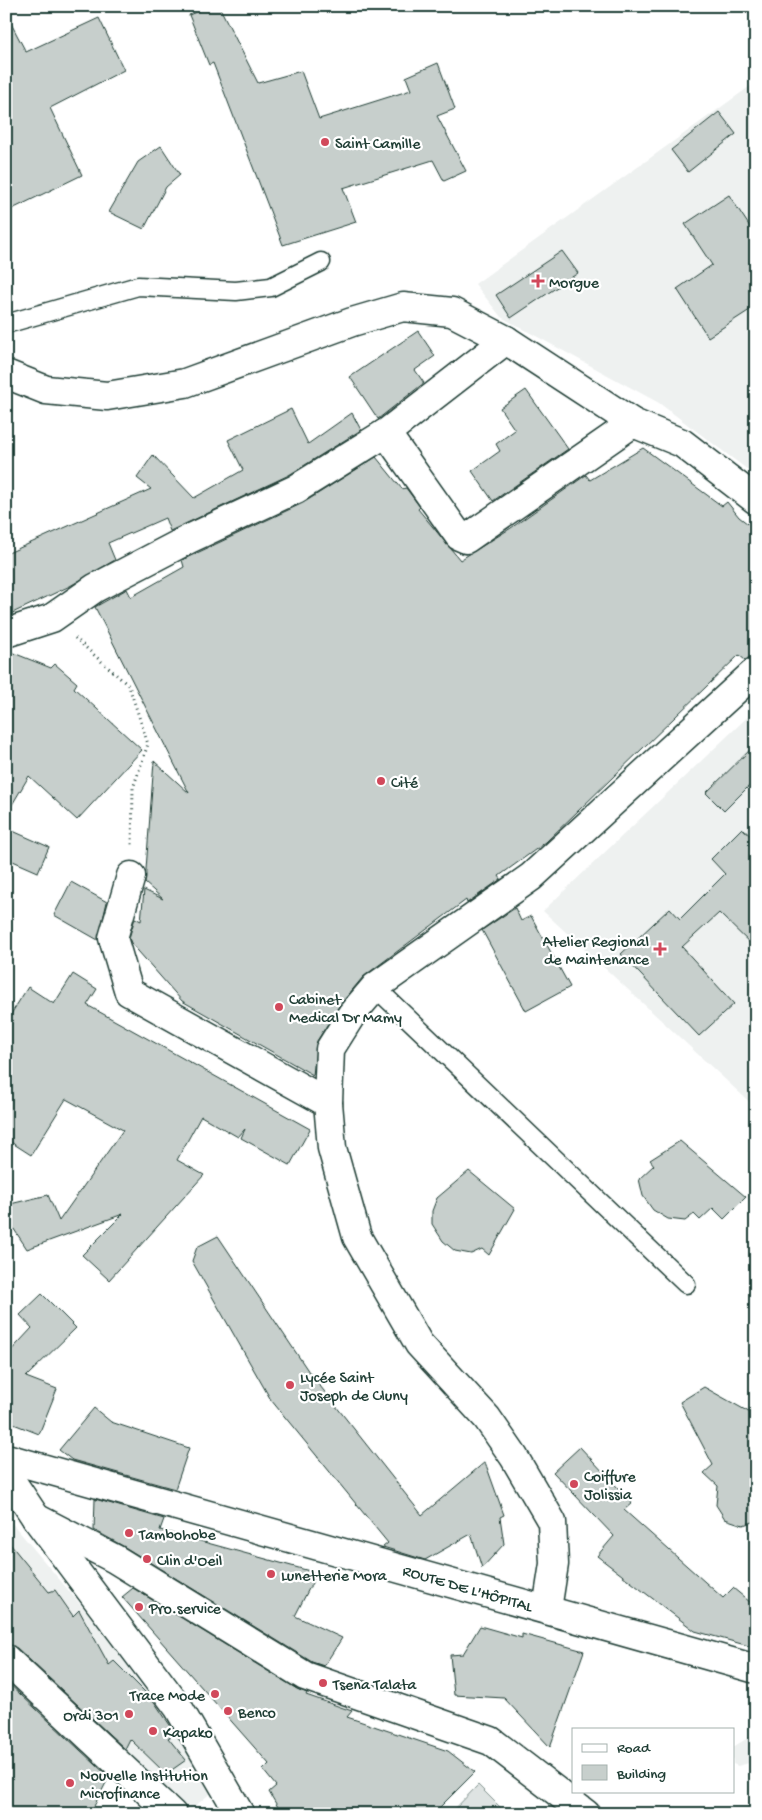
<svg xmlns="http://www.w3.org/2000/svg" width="762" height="1820" font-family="'Gochi Hand',sans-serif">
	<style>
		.built { fill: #eef1f0 }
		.grass { fill: #dee3e2; stroke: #7e908b }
		.building { fill: #c7cfcc; stroke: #1f3d34 }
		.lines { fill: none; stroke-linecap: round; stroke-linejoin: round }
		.lane-casing { stroke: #1f3d34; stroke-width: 21 }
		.street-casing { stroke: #1f3d34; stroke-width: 31 }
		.secondary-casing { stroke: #1f3d34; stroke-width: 31 }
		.path { stroke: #1f3d34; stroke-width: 3; stroke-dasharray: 1 4; stroke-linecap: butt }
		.lane { stroke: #fff; stroke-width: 18 }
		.street { stroke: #fff; stroke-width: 28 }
		.secondary { stroke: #fff; stroke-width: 28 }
		.poi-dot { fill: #d1495b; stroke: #fff; stroke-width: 2 }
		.labels { text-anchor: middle; stroke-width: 4.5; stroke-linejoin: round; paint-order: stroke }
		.poi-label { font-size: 16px; fill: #1f3d34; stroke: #fff; text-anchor: start }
		.street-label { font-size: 16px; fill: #1f3d34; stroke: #fff }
	</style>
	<rect width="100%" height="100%" fill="#fff"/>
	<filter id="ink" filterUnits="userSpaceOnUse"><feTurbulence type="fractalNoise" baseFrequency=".02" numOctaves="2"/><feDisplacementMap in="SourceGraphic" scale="10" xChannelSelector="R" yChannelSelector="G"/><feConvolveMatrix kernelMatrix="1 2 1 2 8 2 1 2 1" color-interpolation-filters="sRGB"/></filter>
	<g filter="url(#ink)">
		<g class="built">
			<polygon points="756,82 756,476 659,403 501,317 475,284"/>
			<polygon points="756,709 756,1108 543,911"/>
			<polygon points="6,1516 170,1711 217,1788 189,1811 6,1648"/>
			<polygon points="756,1733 756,1761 738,1766 733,1764 733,1747"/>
		</g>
		<polygon class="grass" points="478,1785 507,1814 450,1814"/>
		<g class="building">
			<polygon points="210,6 219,6 258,83 301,71 319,119 411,90 406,77 438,63 455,109 437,116 466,171 444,181 433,160 343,188 356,222 283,245 213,63 209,65 189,15"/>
			<polygon points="6,14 26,52 99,18 124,70 50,108 82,175 6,212"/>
			<polygon points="719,112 736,134 688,172 671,150"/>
			<polygon points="161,146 180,175 166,187 144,229 109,212 138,162"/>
			<polygon points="729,195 756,236 756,306 708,337 677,289 712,265 685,224"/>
			<polygon points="562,251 578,273 511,318 496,295"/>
			<polygon points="418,331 435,356 415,370 424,383 378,419 350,377"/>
			<polygon points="526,390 568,449 493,501 472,471 500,451 496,444 515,430 500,408"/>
			<polygon points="291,409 308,444 352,413 361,430 289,475 170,531 165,518 108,543 115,560 70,586 6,616 6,554 151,489 137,478 153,455 194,498 243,470 228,440"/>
			<polygon points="643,448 722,506 727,502 739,517 756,530 756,656 745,660 739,655 546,842 499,876 501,879 467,903 466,900 363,977 339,1006 317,1041 313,1075 182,1001 131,943 129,938 135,918 141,921 144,890 163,899 145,883 154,761 189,793 95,607 127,589 131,597 184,567 182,560 303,503 376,457 402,489 406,488 420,507 418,509 460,560 511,528 586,475 590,480"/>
			<polygon points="6,650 51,668 55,664 77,683 74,688 142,750 77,820 29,776 6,815"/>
			<polygon points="756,744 756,779 724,811 706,793"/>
			<polygon points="6,828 49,847 38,872 6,858"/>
			<polygon points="742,828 756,841 756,949 719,913 682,947 734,1004 699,1036 621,954 670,908 680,919 725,874 711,859"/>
			<polygon points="71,882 107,902 98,940 54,915"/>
			<polygon points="515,908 521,921 531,916 570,987 526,1011 482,930"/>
			<polygon points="73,974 97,989 87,1005 310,1129 290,1165 241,1138 245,1129 238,1137 201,1116 177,1160 204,1175 109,1280 82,1255 123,1214 27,1249 6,1217 6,1205 48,1195 59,1221 123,1130 66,1099 31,1155 6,1139 6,1022 28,987 54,1004"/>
			<polygon points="680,1141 746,1197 724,1219 713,1208 700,1220 694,1214 685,1221 668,1219 653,1210 643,1196 639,1179 654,1165 650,1160"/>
			<polygon points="469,1171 515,1209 489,1255 482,1249 471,1254 455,1251 443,1241 432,1224 432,1211 437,1198"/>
			<polygon points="218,1236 309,1372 422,1515 485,1462 504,1515 500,1517 504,1544 482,1568 471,1534 425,1560 383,1547 388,1543 271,1400 192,1261 197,1247"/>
			<polygon points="42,1294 76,1328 26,1377 57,1389 39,1434 6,1421 6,1356 32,1328 20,1315"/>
			<polygon points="704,1387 756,1416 756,1521 743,1525 725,1519 716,1505 718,1486 704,1473 713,1465 680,1402"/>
			<polygon points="94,1408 111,1422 189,1448 175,1489 72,1460 59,1450"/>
			<polygon points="580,1447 632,1503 624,1510 723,1598 733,1588 756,1607 756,1648 695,1631 597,1556 614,1536 553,1472"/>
			<polygon points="95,1499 164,1519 160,1530 317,1573 295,1616 342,1638 324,1666 312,1662 123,1546 94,1530"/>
			<polygon points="6,1539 49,1592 55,1590 73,1616 79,1610 109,1665 114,1661 153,1700 176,1734 168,1738 186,1760 166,1774 130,1739 125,1749 17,1648 6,1644"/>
			<polygon points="133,1588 297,1689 307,1693 306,1695 352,1711 347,1717 448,1751 475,1772 433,1814 282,1814 269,1792 276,1786 263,1770 269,1764 122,1597"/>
			<polygon points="480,1626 522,1638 522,1634 584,1651 550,1747 504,1698 454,1695 450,1655 463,1654"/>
			<polygon points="6,1681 109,1777 90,1814 6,1814"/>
		</g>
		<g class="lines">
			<g class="lane-casing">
				<g id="lane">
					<polyline points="6,324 138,286 236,291 271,287 321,262"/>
					<polyline points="375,987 686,1284"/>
				</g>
			</g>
			<g class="street-casing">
				<g id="street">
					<polyline points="6,374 46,390 107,396 185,383 352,322 403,307 452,312 506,340 633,423 682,443 756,500"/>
					<polyline points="386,433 459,536 466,539 633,423"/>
					<polyline points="6,633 52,618 95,588 189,539 296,489 386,433 506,340"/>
					<polyline points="131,876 113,938 129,992 328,1103"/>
					<polyline points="36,1518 115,1559 305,1676 491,1741 586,1814"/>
					<polyline points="547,1609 554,1564 552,1522 514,1457 487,1418 419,1344 357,1237 332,1148 328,1103 330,1049 352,1014 375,987 531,877 756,671"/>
				</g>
			</g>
			<g class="secondary-casing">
				<g id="secondary">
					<polyline points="6,1458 756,1669"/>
					<polyline points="6,1473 36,1518 178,1707 240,1814"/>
					<polyline points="6,1659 172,1814"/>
				</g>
			</g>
			<polyline class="path" points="75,638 129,686 148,744 133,788 132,847"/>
			<use href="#lane" class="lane"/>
			<use href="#street" class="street"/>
			<use href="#secondary" class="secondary"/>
		</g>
	</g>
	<g class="poi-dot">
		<circle cx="325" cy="142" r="5"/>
		<path d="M535.5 273.5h5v5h5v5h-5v5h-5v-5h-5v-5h5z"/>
		<circle cx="381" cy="781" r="5"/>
		<path d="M657.5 941.5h5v5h5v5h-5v5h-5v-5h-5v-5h5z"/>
		<circle cx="279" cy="1007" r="5"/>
		<circle cx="290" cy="1385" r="5"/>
		<circle cx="574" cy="1484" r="5"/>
		<circle cx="129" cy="1533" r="5"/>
		<circle cx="147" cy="1559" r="5"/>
		<circle cx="271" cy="1574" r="5"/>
		<circle cx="139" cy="1607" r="5"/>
		<circle cx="323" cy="1683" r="5"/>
		<circle cx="215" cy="1694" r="5"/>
		<circle cx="228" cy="1711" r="5"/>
		<circle cx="129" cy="1714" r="5"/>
		<circle cx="153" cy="1731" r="5"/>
		<circle cx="70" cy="1783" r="5"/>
	</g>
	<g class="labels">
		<g class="poi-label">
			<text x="335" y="148">Saint Camille</text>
			<text x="549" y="287">Morgue</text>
			<text x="391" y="787">Cité</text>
			<text x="649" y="946" text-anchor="end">Atelier Regional<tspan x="649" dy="18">de Maintenance</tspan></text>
			<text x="289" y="1004">Cabinet<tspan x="289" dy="18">Medical Dr Mamy</tspan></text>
			<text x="300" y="1382">Lycée Saint<tspan x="300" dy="18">Joseph de Cluny</tspan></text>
			<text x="584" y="1481">Coiffure<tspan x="584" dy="18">Jolissia</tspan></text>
			<text x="139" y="1539">Tambohobe</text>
			<text x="157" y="1565">Clin d'Oeil</text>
			<text x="281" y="1580">Lunetterie Mora</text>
			<text x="149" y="1613">Pro.service</text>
			<text x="333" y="1689">Tsena Talata</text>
			<text x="205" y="1700" text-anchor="end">Trace Mode</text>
			<text x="238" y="1717">Benco</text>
			<text x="119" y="1720" text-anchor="end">Ordi 301</text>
			<text x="163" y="1737">Kapako</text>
			<text x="80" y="1780">Nouvelle Institution<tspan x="80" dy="18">Microfinance</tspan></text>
		</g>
		<g class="street-label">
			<text transform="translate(468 1587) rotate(16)" y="6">ROUTE DE L'HÔPITAL</text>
		</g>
	</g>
	<rect width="762" height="1820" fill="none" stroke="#fff" stroke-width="25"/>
	<rect x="12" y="12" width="737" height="1795" fill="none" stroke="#1f3d34" stroke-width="2" filter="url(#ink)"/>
	<rect x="572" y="1728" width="162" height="65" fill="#ffffff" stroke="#a5b1ae"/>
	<rect x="582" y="1744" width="25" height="8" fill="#ffffff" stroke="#a5b1ae"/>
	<text x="617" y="1752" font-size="15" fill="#1f3d34">Road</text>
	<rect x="582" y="1765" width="25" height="15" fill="#c7cfcc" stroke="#a5b1ae"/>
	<text x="617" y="1778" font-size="15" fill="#1f3d34">Building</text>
</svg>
